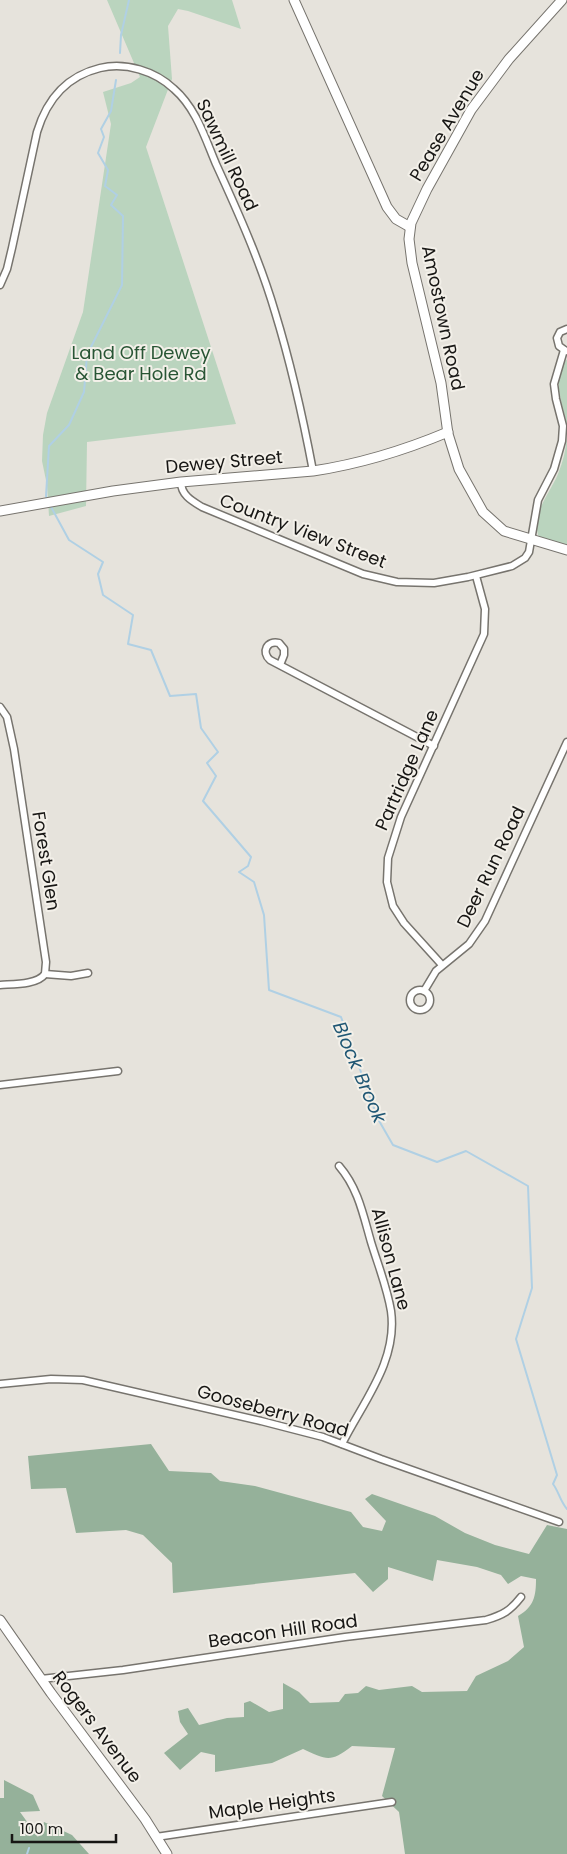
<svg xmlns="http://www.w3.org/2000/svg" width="567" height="1854" font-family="Poppins,sans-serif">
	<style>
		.green { fill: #bad4be }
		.forest { fill: #95b19a }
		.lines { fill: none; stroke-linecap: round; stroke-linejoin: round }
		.stream { stroke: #b0d0e4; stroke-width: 2 }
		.street-casing { stroke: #77746e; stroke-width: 9 }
		.secondary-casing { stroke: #77746e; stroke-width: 11 }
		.street { stroke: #fff; stroke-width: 6 }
		.secondary { stroke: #fff; stroke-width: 9 }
		.labels { text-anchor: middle; stroke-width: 4; stroke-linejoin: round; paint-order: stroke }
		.street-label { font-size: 18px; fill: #171614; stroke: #f3f0e9 }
		.park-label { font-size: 18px; fill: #285534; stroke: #f3f0e9 }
		.water-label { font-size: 19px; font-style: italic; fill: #205774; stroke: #f3f0e9 }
	</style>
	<rect width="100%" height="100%" fill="#e6e3dc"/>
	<g class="green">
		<polygon points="107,0 232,0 241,29 188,11 178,9 168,26 172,79 146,147 236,424 87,442 86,506 49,516 47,485 42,461 43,435 47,413 83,312 111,124 103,92 131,83 140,77"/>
		<path d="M567 359V426C564 404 550 380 567 359Z"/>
		<path d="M567 436V545L541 538 538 535C532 512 550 493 558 474 563 462 566 449 567 436Z"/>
	</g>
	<g class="forest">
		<path d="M151 1444 169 1471 211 1473 220 1481 255 1486 351 1512 363 1527 382 1531 386 1521 365 1499 372 1494 435 1516 465 1533 495 1545 529 1554 547 1525 567 1529V1854H405L399 1812 382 1796 395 1748 352 1746C330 1763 327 1760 303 1749L272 1763 215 1772V1755L201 1752 180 1770 164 1753 188 1734 180 1722 178 1711 188 1708 199 1725 227 1718 244 1717V1703L250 1701 269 1712 283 1709V1683L299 1692 310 1703 339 1702 345 1694 358 1693 366 1686 379 1690 412 1686 422 1692 467 1691 476 1676 508 1661 524 1647 518 1616C534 1607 536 1596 536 1579L521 1576 508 1584 501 1575 477 1567 437 1560 433 1581 388 1567V1579L373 1592 355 1573 173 1593 172 1563 143 1535 126 1530 76 1533 66 1488 31 1489 28 1456Z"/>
		<polygon points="4,1780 33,1795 40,1811 20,1812 38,1837 44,1822 72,1835 89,1854 0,1854 0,1798 4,1798"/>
	</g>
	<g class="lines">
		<g class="stream">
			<polyline points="120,53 121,35 129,0"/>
			<polyline points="47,499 46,496 49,446 69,425 84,392 87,355 122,285 123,216 111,205 117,195 105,186 108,170 98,153 104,137 101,129 111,111 116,80"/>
			<path d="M50 505 69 540 103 562 98 574 103 595 133 615 128 644 151 650 170 696 196 694 201 728 218 752 207 763 216 776 203 801 251 857 248 866 239 872 254 882 264 915 269 990 341 1017 378 1119 393 1145 437 1162 466 1151 528 1186 532 1288 516 1339 557 1475 553 1484C559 1492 560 1501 567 1509"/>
			<polyline points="27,1854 29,1848"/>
		</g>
		<g class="street-casing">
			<g id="street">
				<path d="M0 285 7 269 12 248 37 132C47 99 67 76 100 68 126 62 155 71 174 89 196 108 205 138 216 164 238 212 260 261 275 312 291 364 303 418 313 471"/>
				<polyline points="566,351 559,346 557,338 560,332 567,329"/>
				<path d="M181 482C181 495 192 501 202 507L363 574 397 582 434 583 468 577 512 566 525 558 529 552 538 500 554 469 562 441 563 426 556 399 554 384 564 350"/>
				<path d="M280 665 284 655V649L279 643C267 640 261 652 270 660L434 746"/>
				<path d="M0 707 7 717 14 749 46 962 45 974C37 985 13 984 0 985"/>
				<polyline points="442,965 404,923 393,906 387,882 388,858 401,817 484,634 485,609 476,576"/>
				<polyline points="45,974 71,976 88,973"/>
				<circle cx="420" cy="1000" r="10"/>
				<polyline points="424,991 436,971 469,944 485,921 567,742"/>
				<polyline points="0,1085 118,1071"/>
				<path d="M339 1166C358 1188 363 1214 371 1242 378 1265 387 1287 391 1311 398 1361 363 1402 342 1444"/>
				<polyline points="0,1384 51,1379 83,1380 261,1421 323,1437 381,1459 559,1522"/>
				<path d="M41 1679 123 1670 345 1637 486 1620C503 1615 510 1611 521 1597"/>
				<polyline points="156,1837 392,1802"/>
			</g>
		</g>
		<g class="secondary-casing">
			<g id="secondary">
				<polyline points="294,0 387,207 396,219 410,227"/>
				<polyline points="562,0 509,59 471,110 427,189 411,223 409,239 412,263 441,383 448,434 459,469 483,512 504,531 567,550"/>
				<path d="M0 511 113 491 181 482 313 471C360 464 405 450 448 432"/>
				<polyline points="0,1620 51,1693 145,1819 167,1854"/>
			</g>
		</g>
		<use href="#street" class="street"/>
		<use href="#secondary" class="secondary"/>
	</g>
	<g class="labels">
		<g class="street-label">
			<text transform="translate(447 125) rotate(-59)" y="6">Pease Avenue</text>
			<text transform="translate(227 155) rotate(65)" y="6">Sawmill Road</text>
			<text transform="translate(443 318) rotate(78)" y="6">Amostown Road</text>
			<text transform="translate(224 462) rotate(-5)" y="6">Dewey Street</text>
			<text transform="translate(303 531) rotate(21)" y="6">Country View Street</text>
			<text transform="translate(407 770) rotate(-66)" y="6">Partridge Lane</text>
			<text transform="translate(46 861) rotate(81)" y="6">Forest Glen</text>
			<text transform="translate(491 867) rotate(-64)" y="6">Deer Run Road</text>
			<text transform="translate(391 1259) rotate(75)" y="6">Allison Lane</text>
			<text transform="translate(273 1411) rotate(15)" y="6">Gooseberry Road</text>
			<text transform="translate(283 1631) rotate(-8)" y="6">Beacon Hill Road</text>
			<text transform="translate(97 1727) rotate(53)" y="6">Rogers Avenue</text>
			<text transform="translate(272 1804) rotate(-8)" y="6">Maple Heights</text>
		</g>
		<g class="park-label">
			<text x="141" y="359">Land Off Dewey<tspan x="141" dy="21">&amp; Bear Hole Rd</tspan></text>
		</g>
		<g class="water-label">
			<text transform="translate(360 1072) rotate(67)" y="7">Block Brook</text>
		</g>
	</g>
	<path d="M12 1834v8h104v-8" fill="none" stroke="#171614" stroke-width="2.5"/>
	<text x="20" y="1834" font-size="15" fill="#171614" stroke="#f3f0e9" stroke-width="4" paint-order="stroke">100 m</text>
</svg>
